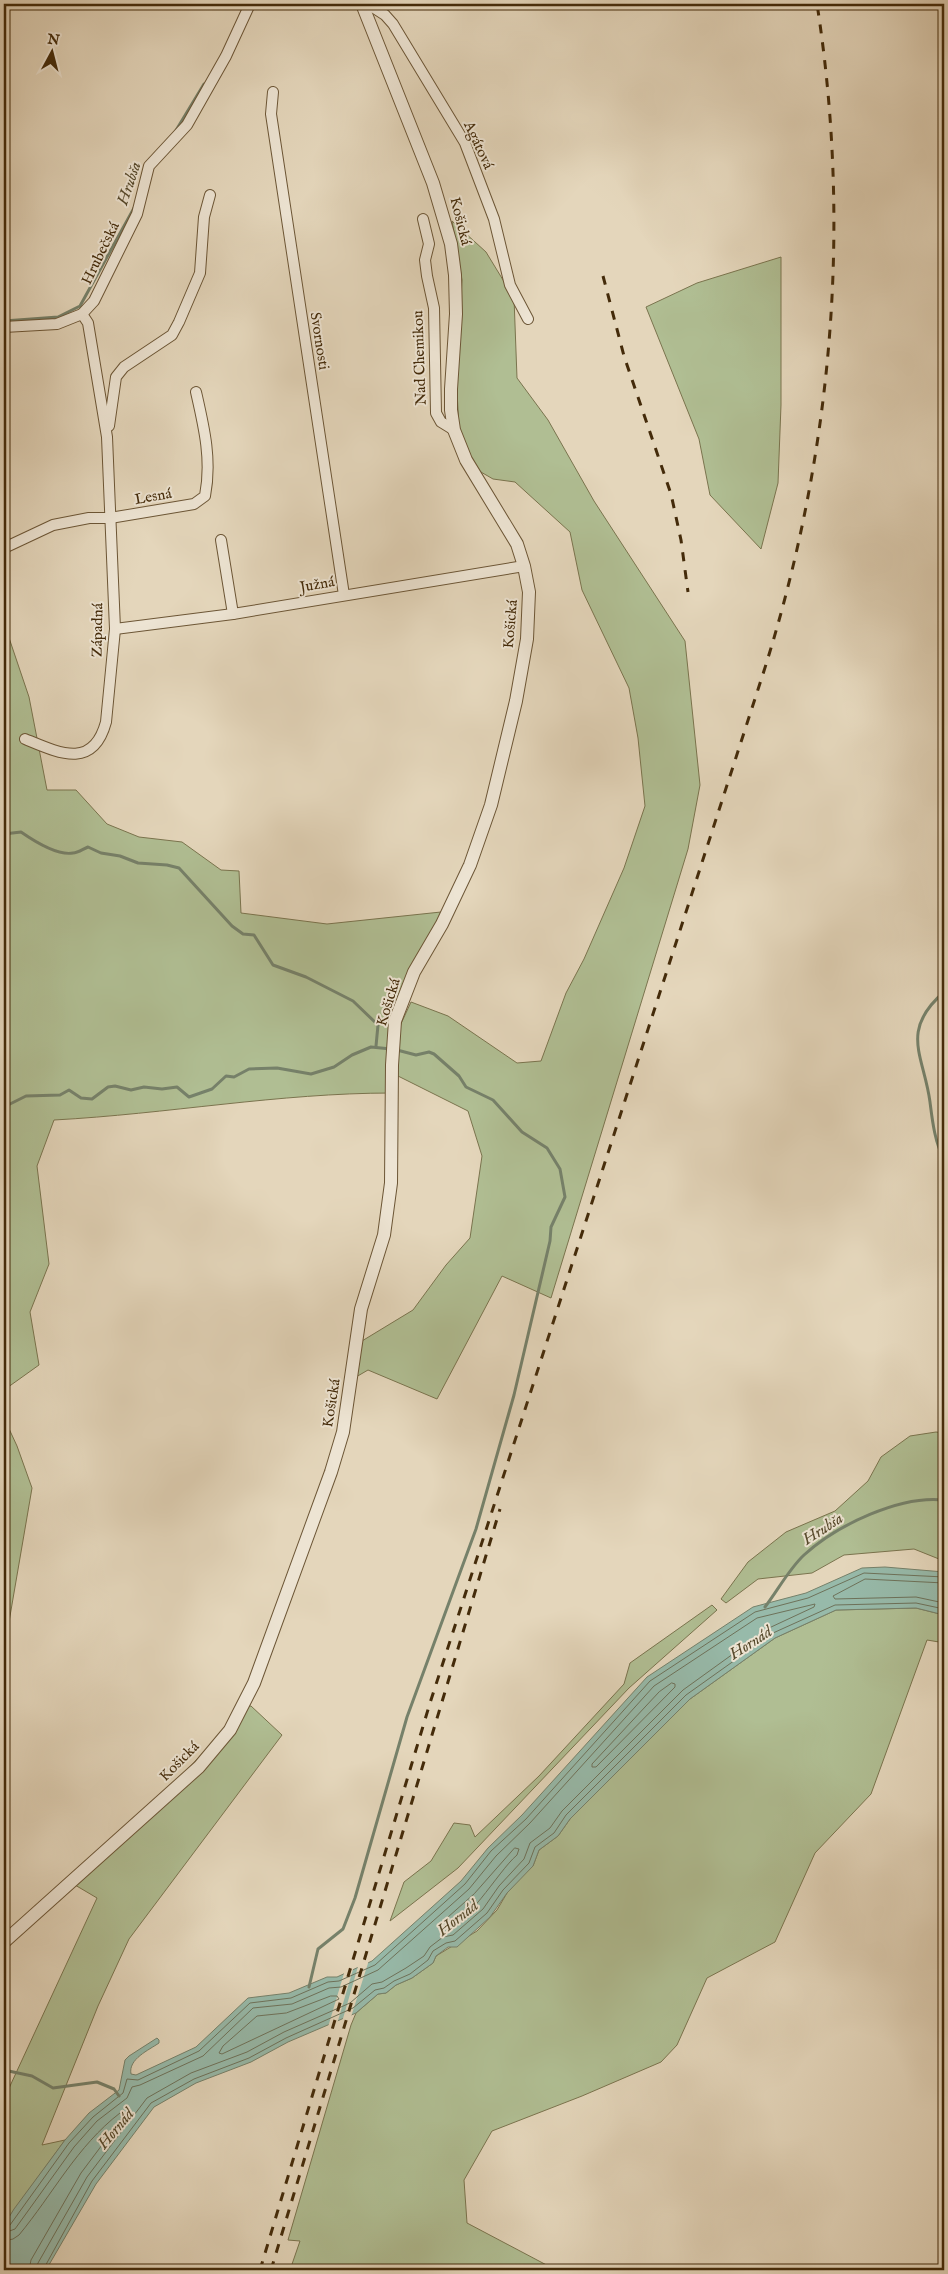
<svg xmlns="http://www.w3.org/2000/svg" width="948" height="2274" font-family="'IM FELL English',serif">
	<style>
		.green { fill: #b0be93; stroke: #7a744e }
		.water { fill: #97baaa; stroke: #76816a }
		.pier { fill: #e4d6bb }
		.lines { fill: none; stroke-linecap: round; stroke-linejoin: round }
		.shore { stroke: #6e725a; stroke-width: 1 }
		.stream { stroke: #76816a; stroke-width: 3 }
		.minor-casing { stroke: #6c5636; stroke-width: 12 }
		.tertiary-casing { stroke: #6c5636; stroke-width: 14 }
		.minor { stroke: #ede4d3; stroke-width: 10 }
		.tertiary { stroke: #ede4d3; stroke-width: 12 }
		.rail { stroke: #442b0a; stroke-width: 3; stroke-dasharray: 9 9; stroke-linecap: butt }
		.labels { text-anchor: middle; stroke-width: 4; stroke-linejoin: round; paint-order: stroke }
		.street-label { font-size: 15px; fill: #442b0a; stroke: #ede4d3 }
		.water-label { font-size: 16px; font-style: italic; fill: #55482a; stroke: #ede4d3 }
	</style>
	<rect width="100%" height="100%" fill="#e4d6bb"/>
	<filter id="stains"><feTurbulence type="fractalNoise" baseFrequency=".004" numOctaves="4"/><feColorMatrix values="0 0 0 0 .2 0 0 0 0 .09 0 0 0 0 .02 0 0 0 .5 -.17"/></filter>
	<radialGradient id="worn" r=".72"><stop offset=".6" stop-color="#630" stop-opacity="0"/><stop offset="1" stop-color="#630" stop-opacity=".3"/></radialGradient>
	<g class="green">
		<path d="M452 221 486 252 514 298 517 378 548 420 594 501 685 641 700 785 688 849 551 1298 502 1276 437 1399 368 1370 356 1377 357 1344 413 1310 446 1265 470 1238 482 1156 468 1111 392 1073V1093C279 1093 167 1114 54 1120L37 1166 49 1264 30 1312 39 1365 4 1390V623L29 697 47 790H76L107 824 139 837 182 842 221 870 239 871 241 913 327 924 441 912 394 1039 411 1002 448 1016 517 1063 541 1061 566 993 584 959 624 868 645 806 638 738 629 688 582 590 570 532 515 482 493 479 474 468 459 428 456 373 462 280Z"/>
		<polygon points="781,257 781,405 778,483 761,549 710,495 699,439 646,307 697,283"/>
		<polygon points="4,1418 17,1446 32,1488 4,1651"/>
		<polygon points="936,1432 944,1433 944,1561 914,1549 844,1555 812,1573 758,1579 726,1603 721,1599 748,1562 786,1532 835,1511 868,1481 881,1457 910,1436"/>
		<polygon points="712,1605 717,1610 629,1688 458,1868 390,1921 404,1882 431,1861 454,1823 470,1825 475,1837 539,1776 624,1684 630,1663"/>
		<polygon points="916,1608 944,1615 944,1657 939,1642 927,1640 871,1794 815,1853 775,1942 707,1978 677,2045 661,2062 582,2096 492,2131 464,2180 467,2223 556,2270 290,2270 300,2241 288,2240 351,2025 356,2013 378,1994 386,1993 396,1985 412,1978 433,1963 436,1956 477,1931 497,1910 507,1893 523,1874 533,1866 539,1850 558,1836 570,1819 690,1699 775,1638 836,1610"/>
		<polygon points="251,1706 282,1735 129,1939 98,2006 42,2145 65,2140 4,2225 4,2099 97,1898 75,1885 136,1826 230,1723 237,1707"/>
	</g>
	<path class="water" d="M885 1567 944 1572V1615L916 1608 836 1610 775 1638 690 1699 570 1819 558 1836 539 1850 533 1866 507 1893 490 1917 457 1947H448L436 1956 433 1963 412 1978 396 1985 386 1993 378 1994 356 2013 288 2042 251 2062 196 2083 154 2107 96 2184 46 2270H4V2225L14 2209 65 2140 89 2113 119 2090 125 2060 129 2056 157 2038 159 2040V2043C149 2050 128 2059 131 2074L136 2075 196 2047 248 1998 289 1993 327 1977H337L372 1961 461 1881 488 1848 522 1815 647 1677 753 1607 806 1593 862 1568Z"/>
	<g class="pier">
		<polygon points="369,1960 351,2017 342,2022 359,1963"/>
		<polygon points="354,1966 337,2024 328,2027 345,1970"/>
	</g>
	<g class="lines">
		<g class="shore">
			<polyline points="944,1583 865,1579 833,1596 835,1599 916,1597 944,1603"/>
			<polygon points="672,1683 675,1684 675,1687 596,1767 592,1767 592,1764 659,1692"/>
			<path d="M515 1848 519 1849 517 1855C497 1872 466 1930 440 1929L439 1925 474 1894Z"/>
			<polygon points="331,1996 337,1996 339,1999 222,2054 219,2053 223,2046 257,2016 286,2013"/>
			<polyline points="4,2227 10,2225 69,2143 93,2117 123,2093 127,2079 138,2080 199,2051 250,2003 291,1998 328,1982 339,1981 375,1965 465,1884 491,1851 526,1819 650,1681 755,1612 808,1598 864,1573 944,1577"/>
			<polyline points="4,2233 15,2229 74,2147 97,2121 127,2098 132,2087 140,2085 203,2056 253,2008 292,2004 329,1988 341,1987 378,1970 469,1889 496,1856 530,1823 654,1686 757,1618 815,1604 814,1607 769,1628 683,1690 562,1811 550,1828 530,1843 524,1859 499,1886 483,1909 453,1935 443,1937 430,1947 424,1956 406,1968 382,1982 372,1984 350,2003 284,2032 247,2052 191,2073 147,2098 87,2177 38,2263 36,2270"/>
			<path d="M4 2241 13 2239 19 2235C53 2194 77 2146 120 2113L123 2114V2117L81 2173 31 2260 29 2270"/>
			<polyline points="43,2270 92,2181 151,2103 194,2079 249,2058 286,2038 353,2008 375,1990 384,1988 394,1981 410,1974 428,1960 433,1951 446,1943 455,1941 487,1913 503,1890 529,1863 535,1847 554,1833 566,1815 686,1695 773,1633 835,1605 916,1603 944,1609"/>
		</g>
		<g class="stream">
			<polyline points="175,132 204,84"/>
			<polyline points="4,321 58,317 80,306 134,208"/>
			<path d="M4 834 21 832C34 841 57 856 73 853 78 853 83 849 88 847L101 853 120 856 138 863 167 865 179 868 232 926 243 934 254 935 273 965 306 977 353 1001 378 1025 376 1046"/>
			<path d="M944 992C899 1031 924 1056 930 1102 932 1118 935 1145 944 1158"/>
			<polyline points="4,1107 26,1096 60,1095 69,1090 81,1098 92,1099 108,1087 115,1086 131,1090 144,1087 162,1089 177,1087 189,1097 212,1089 226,1076 234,1077 249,1069 277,1068 311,1074 334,1067 352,1055 371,1047 391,1049"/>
			<path d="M765 1607C778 1590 789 1569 804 1555 837 1525 900 1495 944 1500"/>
			<polyline points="309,1987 318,1949 343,1929 355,1898 407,1717 476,1529 514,1395 550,1241 551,1227 565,1197 560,1169 547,1148 522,1132 493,1100 466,1087 459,1076 434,1054 429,1052 416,1055 397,1050"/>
			<polyline points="4,2070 32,2076 53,2088 97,2082 114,2089 119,2096"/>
		</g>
		<g class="minor-casing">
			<g id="minor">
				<polyline points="368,4 385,15 393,24 465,143 494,219 510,285 528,319"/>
				<polyline points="273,92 271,114 344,595"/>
				<polyline points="423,219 429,244 425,260 427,276 434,308 436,413 441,422 454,430"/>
				<polyline points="4,327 57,324 82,314 94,301 137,214 149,166 187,125 226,56 250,4"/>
				<polyline points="109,426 116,377 124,367 172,335 179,322 200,273 204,217 210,195"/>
				<polyline points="221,540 233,614"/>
				<path d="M4 548 53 525 89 518H110L194 504 205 496C212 460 204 427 196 392"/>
				<polyline points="115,629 233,614 524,566"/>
				<path d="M25 739C59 753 93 770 106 722L115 629 107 437 88 323 82 314"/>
			</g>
		</g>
		<g class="tertiary-casing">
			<polyline id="tertiary" points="4,1942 199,1767 230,1730 254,1683 331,1472 343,1432 361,1309 384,1235 391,1183 392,1065 395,1021 414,972 442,924 470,865 491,805 516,701 527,639 529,592 524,566 517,544 466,460 454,430 451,410 451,389 456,314 455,275 451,244 433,183 362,4"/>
		</g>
		<use href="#minor" class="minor"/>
		<use href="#tertiary" class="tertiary"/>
		<g class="rail">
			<polyline points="603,276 624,356 671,494 681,540 688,592"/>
			<path d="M260 2270 430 1703 763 674C832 457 852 229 817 4"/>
			<polyline points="271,2270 500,1509"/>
		</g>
	</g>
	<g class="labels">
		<g class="street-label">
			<text transform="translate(479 145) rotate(65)" y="5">Agátová</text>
			<text transform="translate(461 221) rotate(76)" y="5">Košická</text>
			<text transform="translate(100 253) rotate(-64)" y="5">Hrubečská</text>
			<text transform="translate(320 341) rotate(81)" y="5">Svornosti</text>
			<text transform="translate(419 358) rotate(-92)" y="5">Nad Chemikou</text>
			<text transform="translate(153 496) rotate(-10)" y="5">Lesná</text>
			<text transform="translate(317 584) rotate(-10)" y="5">Južná</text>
			<text transform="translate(510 624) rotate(-85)" y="5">Košická</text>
			<text transform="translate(97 630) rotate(-89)" y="5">Západná</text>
			<text transform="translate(388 1002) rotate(-73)" y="5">Košická</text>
			<text transform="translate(331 1403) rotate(-81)" y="5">Košická</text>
			<text transform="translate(179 1761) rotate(-45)" y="5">Košická</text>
		</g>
		<g class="water-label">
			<text transform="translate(128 183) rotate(-71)" y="6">Hrubša</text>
			<text transform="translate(822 1528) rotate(-33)" y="6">Hrubša</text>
			<text transform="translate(750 1642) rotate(-33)" y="6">Hornád</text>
			<text transform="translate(457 1917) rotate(-38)" y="6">Hornád</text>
			<text transform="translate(115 2128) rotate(-50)" y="6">Hornád</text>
		</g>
	</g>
	<rect width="948" height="2274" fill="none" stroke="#e4d6bb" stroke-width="20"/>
	<rect x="5" y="5" width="938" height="2264" fill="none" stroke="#442b0a" stroke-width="2.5"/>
	<rect x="10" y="10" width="928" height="2254" fill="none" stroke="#442b0a"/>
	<g transform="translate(52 52) rotate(7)" stroke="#ede4d3" stroke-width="4" paint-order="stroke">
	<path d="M0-4L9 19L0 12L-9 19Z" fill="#442b0a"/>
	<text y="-8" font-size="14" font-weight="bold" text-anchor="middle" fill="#442b0a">N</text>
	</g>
	<rect width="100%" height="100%" filter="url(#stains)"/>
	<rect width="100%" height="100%" fill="url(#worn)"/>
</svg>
